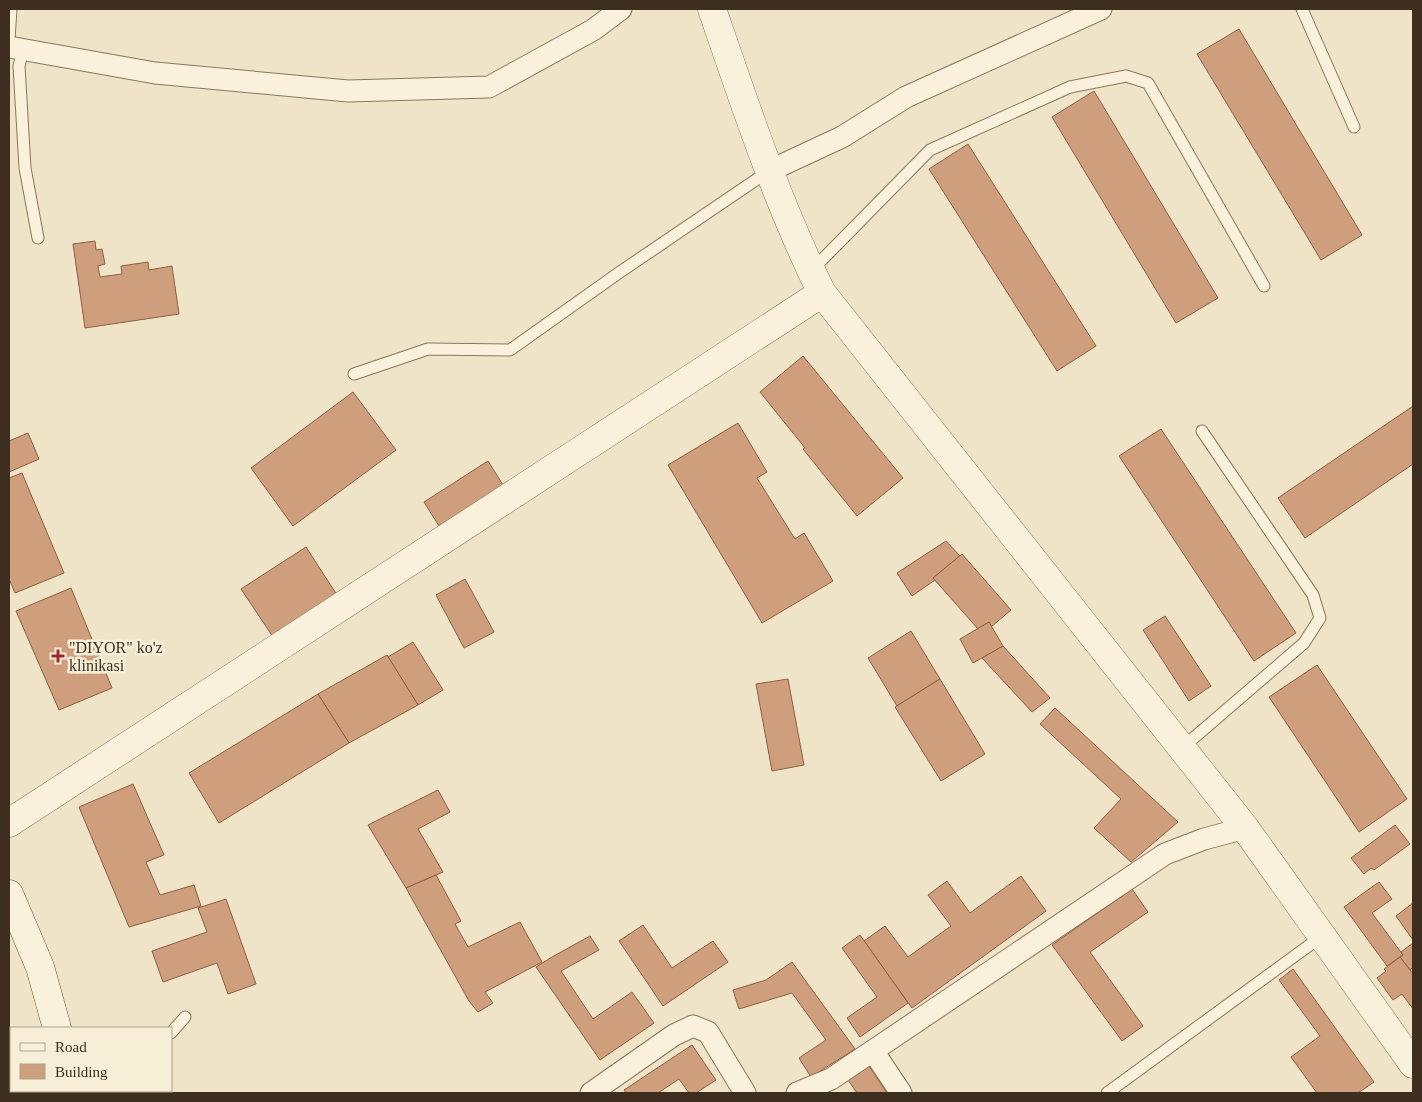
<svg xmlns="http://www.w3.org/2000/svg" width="1422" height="1102" font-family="Georgia,serif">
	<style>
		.building { fill: #cf9f7d; stroke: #8d5f41 }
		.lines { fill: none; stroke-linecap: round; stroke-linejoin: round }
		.service-casing { stroke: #8d765c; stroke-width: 13 }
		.minor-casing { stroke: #8d765c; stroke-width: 23 }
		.tertiary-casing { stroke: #8d765c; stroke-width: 29 }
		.secondary-casing { stroke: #6f573f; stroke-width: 29 }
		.service { stroke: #faf1dc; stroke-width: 11 }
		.minor { stroke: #faf1dc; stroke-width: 21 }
		.tertiary { stroke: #faf1dc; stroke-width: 28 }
		.secondary { stroke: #faf1dc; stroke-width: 28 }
		.poi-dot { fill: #9e2a2b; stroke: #f7eed8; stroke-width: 2 }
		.labels { text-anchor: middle; stroke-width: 5; stroke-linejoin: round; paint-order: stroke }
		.poi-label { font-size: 16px; fill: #3d2e20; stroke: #f7eed8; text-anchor: start }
	</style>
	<rect width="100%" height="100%" fill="#f0e4c8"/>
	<g class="building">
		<polygon points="1239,29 1362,235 1321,260 1197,54"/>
		<polygon points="1094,91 1218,298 1176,323 1052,117"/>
		<polygon points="968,144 1096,346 1057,371 929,169"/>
		<polygon points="95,241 96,250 102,249 105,264 98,266 100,277 122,274 121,266 148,262 149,270 172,266 179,314 85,328 73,244"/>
		<polygon points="803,356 903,478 857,516 803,449 805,448 760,392"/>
		<polygon points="353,392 396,450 293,526 251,468"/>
		<polygon points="1413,406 1413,464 1305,538 1278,498"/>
		<polygon points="738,423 767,472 757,478 795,539 804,533 833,581 762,623 668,465"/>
		<polygon points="1161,429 1296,633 1254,661 1119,456"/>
		<polygon points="28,433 39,459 9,472 9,441"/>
		<polygon points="488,461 503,485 439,526 424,502"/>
		<polygon points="22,473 64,573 15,593 9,579 9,478"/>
		<polygon points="946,541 960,556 933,578 935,580 912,596 897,573"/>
		<polygon points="306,547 337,595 273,637 241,589"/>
		<polygon points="962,554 1011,610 991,627 989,622 978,629 933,578"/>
		<polygon points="465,579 494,632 464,648 436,595"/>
		<polygon points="71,588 112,688 59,710 16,611"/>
		<polygon points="1165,616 1211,686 1189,701 1143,630"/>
		<polygon points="989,622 1003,646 973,663 960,639"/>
		<polygon points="911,631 940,679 897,706 868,658"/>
		<polygon points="413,642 443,690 418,705 388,657"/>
		<polygon points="1003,646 1050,698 1032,712 982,658"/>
		<polygon points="387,655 418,705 349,743 318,694"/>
		<polygon points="1317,665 1407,799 1359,832 1269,697"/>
		<polygon points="788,679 804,765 772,771 756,684"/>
		<polygon points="940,679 985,754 941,781 895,707"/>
		<polygon points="318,694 349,743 219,823 189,773"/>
		<polygon points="1055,708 1178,822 1131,862 1094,828 1121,799 1040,724"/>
		<polygon points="133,784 164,855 146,862 160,895 194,885 201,906 129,927 79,807"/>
		<polygon points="438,790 450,812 418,829 443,872 406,888 368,825"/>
		<polygon points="1395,825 1410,844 1374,870 1371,868 1364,874 1351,858"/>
		<polygon points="436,875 461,921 455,924 468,947 520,922 542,962 485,992 493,1003 478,1012 469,1001 406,888"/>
		<polygon points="1021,876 1046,911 912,1008 864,941 885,926 908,957 951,926 928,895 947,881 970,913"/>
		<polygon points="1379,882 1392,899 1372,913 1403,955 1387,966 1344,907"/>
		<polygon points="1132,889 1148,912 1090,952 1143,1026 1122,1041 1052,945"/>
		<polygon points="226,899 256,984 228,994 217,963 163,982 152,951 207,932 198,908"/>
		<polygon points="1413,903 1413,940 1396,916"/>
		<polygon points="643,925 672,968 713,941 728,962 663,1006 619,941"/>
		<polygon points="860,935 908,1003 860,1037 847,1018 877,997 842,948"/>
		<polygon points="590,936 599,950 561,971 593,1019 632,992 654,1023 600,1060 536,967 552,957"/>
		<polygon points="1413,943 1413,967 1410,970 1400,957 1403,955 1401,952"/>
		<polygon points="1400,957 1413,974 1413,1009 1402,994 1393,1000 1377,978 1386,971 1384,969"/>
		<polygon points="792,962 855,1049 811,1077 799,1058 826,1040 792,993 739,1009 733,990 766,980"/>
		<polygon points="1293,969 1374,1082 1358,1093 1317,1093 1291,1057 1320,1036 1279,980"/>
		<polygon points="692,1045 716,1080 696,1093 689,1093 679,1079 658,1093 626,1093 624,1090"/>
		<polygon points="867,1063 887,1093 857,1093 846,1077"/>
	</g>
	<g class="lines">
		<g class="service-casing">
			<g id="service">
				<polyline points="1302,9 1354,127"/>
				<polyline points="9,40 11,9"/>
				<polyline points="23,50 19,66 25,168 38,238"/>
				<polyline points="812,270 930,150 1070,87 1126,76 1148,83 1264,286"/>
				<polyline points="354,374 428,349 510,350 620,272 769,171"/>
				<polyline points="1182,748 1304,643 1320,618 1313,595 1202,431"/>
				<polyline points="171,1033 185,1017"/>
				<polyline points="152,1093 153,1091"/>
				<polyline points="1107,1093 1322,936"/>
			</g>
		</g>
		<g class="minor-casing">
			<g id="minor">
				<polyline points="9,47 155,73 348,91 489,87 593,30 621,9"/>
				<polyline points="769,171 842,137 906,97 1101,9"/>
				<polyline points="873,1051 901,1093"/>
				<polyline points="591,1093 674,1035 693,1026 708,1032 745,1093"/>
				<polyline points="797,1093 831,1079 1165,854 1204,839 1245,828"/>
			</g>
		</g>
		<g class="tertiary-casing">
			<g id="tertiary">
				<path d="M712 9C745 105 777 202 822 293L1245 828 1413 1064"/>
				<polyline points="9,823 822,293"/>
			</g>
		</g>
		<g class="secondary-casing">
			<g id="secondary">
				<polyline points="9,894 40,967 57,1028"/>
				<polyline points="71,1091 71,1093"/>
			</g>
		</g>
		<use href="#service" class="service"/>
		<use href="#minor" class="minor"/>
		<use href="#tertiary" class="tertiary"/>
		<use href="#secondary" class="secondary"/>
	</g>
	<path class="poi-dot" d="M55.5 648.5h5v5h5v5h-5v5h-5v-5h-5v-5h5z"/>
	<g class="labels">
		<g class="poi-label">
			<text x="69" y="653">"DIYOR" ko'z<tspan x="69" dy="18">klinikasi</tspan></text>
		</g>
	</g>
	<rect width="1422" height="1102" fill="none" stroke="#3d2e20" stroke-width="20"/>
	<rect x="10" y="1027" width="162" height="65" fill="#f7eed8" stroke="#ada18e"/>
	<rect x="20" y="1043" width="25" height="8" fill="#faf1dc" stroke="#ada18e"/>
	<text x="55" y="1052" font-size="15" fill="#3d2e20">Road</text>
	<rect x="20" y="1064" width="25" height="15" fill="#cf9f7d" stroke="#ada18e"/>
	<text x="55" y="1077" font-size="15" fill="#3d2e20">Building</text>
</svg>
